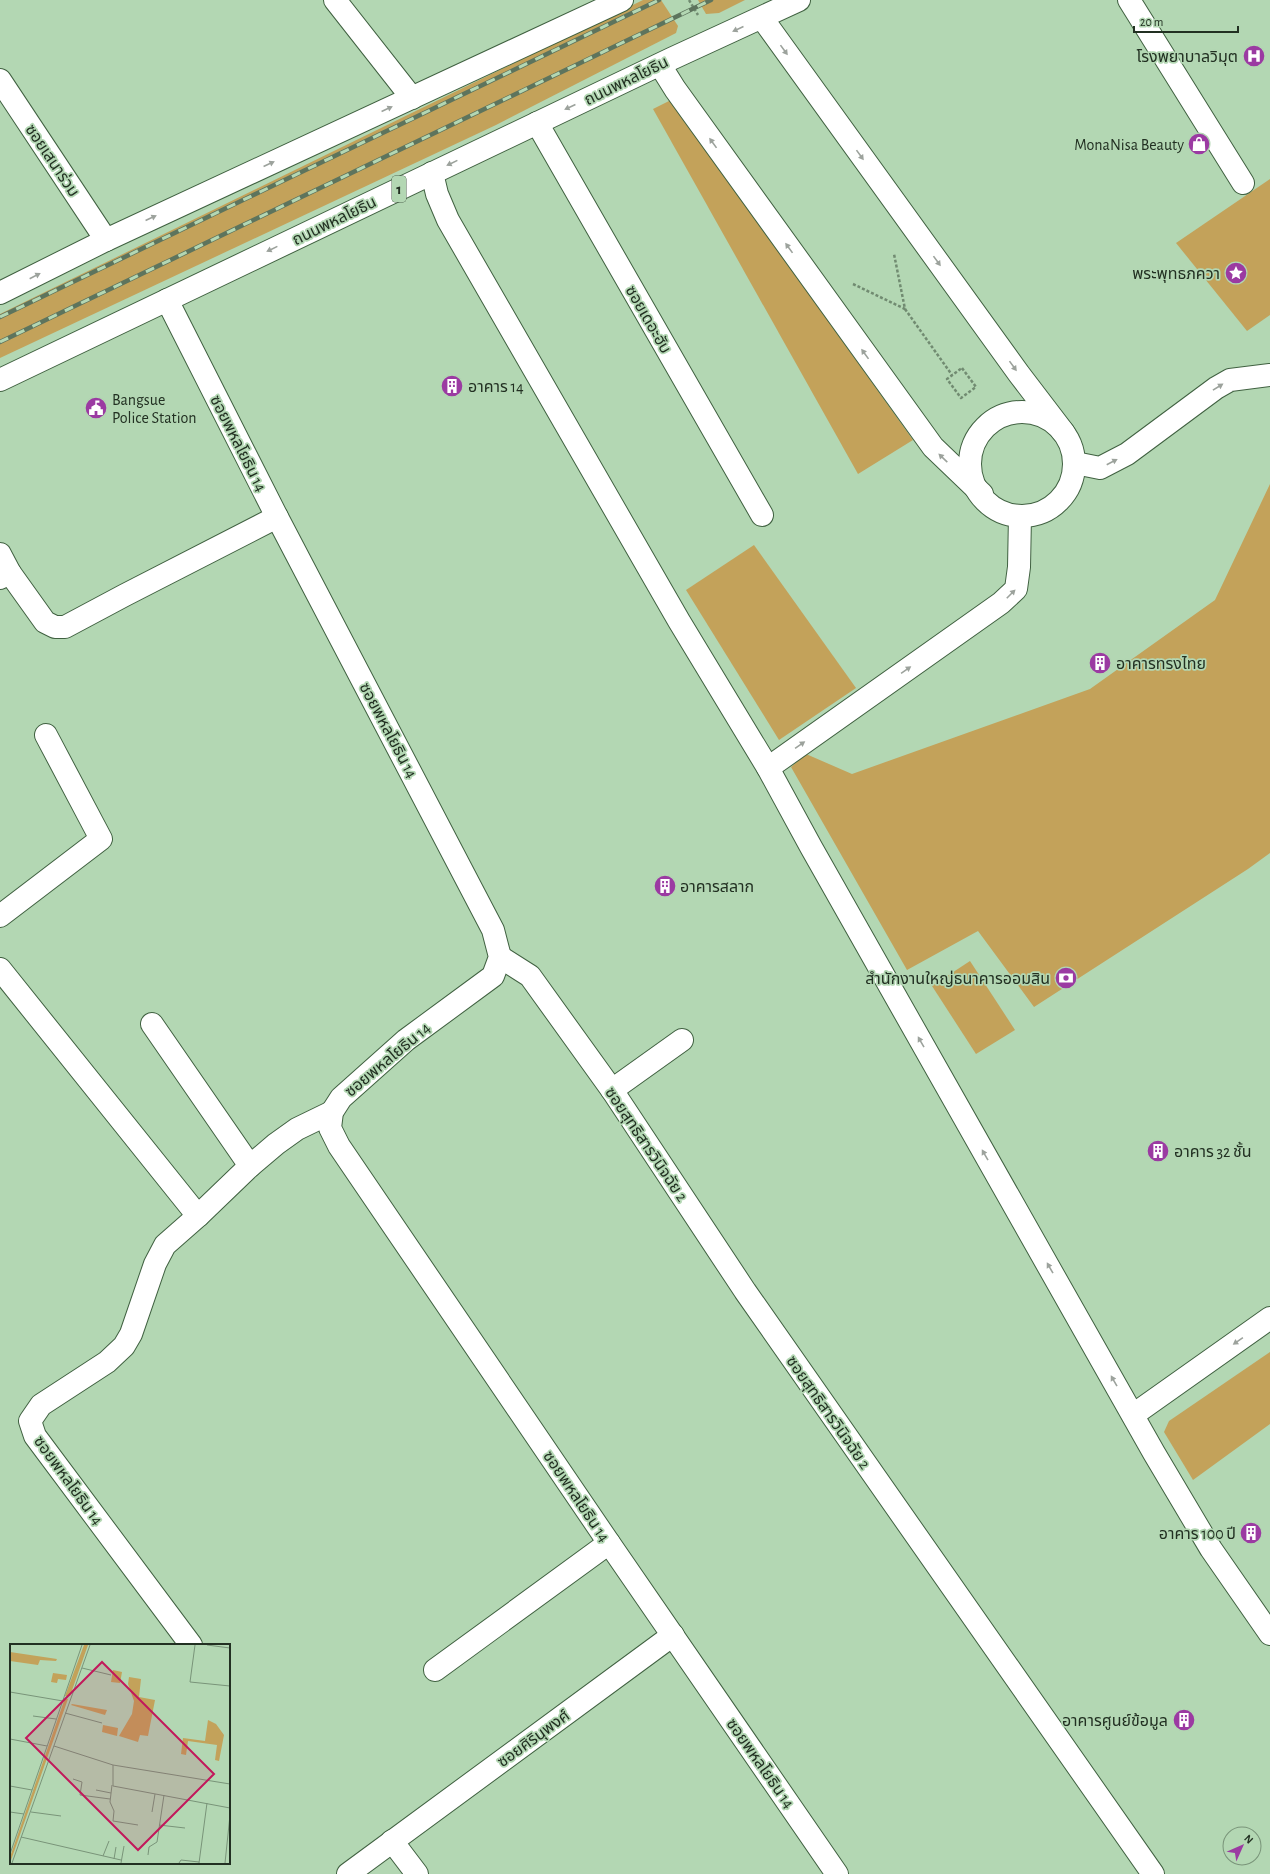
<svg xmlns="http://www.w3.org/2000/svg" width="1270" height="1874" font-family="'Alegreya Sans','Noto Sans Thai',sans-serif">
	<style>
		.green { fill: #c3a25a }
		.lines { fill: none; stroke-linecap: round; stroke-linejoin: round }
		.minor-casing { stroke: #406141; stroke-width: 24 }
		.major-casing { stroke: #406141; stroke-width: 24 }
		.path { stroke: #718b71; stroke-width: 2.5; stroke-dasharray: 3 2; stroke-linecap: butt }
		.minor { stroke: #fff; stroke-width: 22 }
		.major { stroke: #fff; stroke-width: 22 }
		.rail-casing { stroke: #5d745d; stroke-width: 4.5 }
		.rail { stroke: #b3d7b3; stroke-width: 3; stroke-dasharray: 9; stroke-linecap: butt }
		.oneway { fill: #9ca29c }
		.labels { text-anchor: middle; stroke-width: 3.5; stroke-linejoin: round; paint-order: stroke }
		.shield { fill: #b3d7b3; stroke: #4e624e; stroke-width: 1 }
		.shield-label { font-size: 15px; font-weight: bold; fill: #223022 }
		.poi-label { font-size: 16px; fill: #223022; stroke: #b3d7b3; text-anchor: end }
		.street-label { font-size: 16px; fill: #223022; stroke: #b3d7b3 }
		.inset-road { fill: none; stroke: #799479; stroke-width: 1 }
		.view { fill: #c2185b; fill-opacity: 0.15; stroke: #c2185b; stroke-width: 2 }
		.inset-edge { fill: none; stroke: #223022; stroke-width: 2 }
	</style>
	<rect width="100%" height="100%" fill="#b3d7b3"/>
	<g class="green">
		<polygon points="643,0 661,0 678,26 676,33 496,125 0,358 0,314"/>
		<polygon points="698,0 745,0 719,13 706,14"/>
		<polygon points="671,100 913,440 858,474 653,109"/>
		<polygon points="1270,179 1270,315 1247,331 1176,243"/>
		<polygon points="1270,484 1270,853 1248,869 1034,1007 978,931 907,970 791,767 806,754 852,774 1090,689 1215,600"/>
		<polygon points="754,545 856,688 779,740 686,590"/>
		<polygon points="970,961 1015,1030 976,1054 932,986"/>
		<polygon points="1270,1352 1270,1424 1193,1480 1164,1432 1169,1421"/>
	</g>
	<g class="lines">
		<g class="minor-casing">
			<g id="minor">
				<polyline points="335,0 412,98"/>
				<polyline points="1129,0 1243,183"/>
				<polyline points="762,18 1019,374 1064,433"/>
				<polyline points="660,65 675,89 933,447 982,494"/>
				<polyline points="0,80 106,240"/>
				<polyline points="537,123 762,515"/>
				<polyline points="432,173 437,194 448,220 679,621 768,768 811,847 1154,1453 1211,1549 1270,1634"/>
				<polyline points="167,300 277,517 493,930 500,957 493,976 406,1040 341,1098 332,1112 330,1128 339,1146 609,1543 837,1874"/>
				<circle cx="1022" cy="464" r="52"/>
				<polyline points="1075,463 1100,468 1127,454 1216,388 1230,380 1270,375"/>
				<polyline points="0,554 10,573 0,578"/>
				<polyline points="10,573 45,622 55,627 65,627 125,595 277,517"/>
				<polyline points="768,768 1001,603 1016,589 1019,567 1020,516"/>
				<polyline points="0,916 101,839 46,735"/>
				<polyline points="500,957 530,976 612,1090 745,1291 1153,1874"/>
				<polyline points="0,969 198,1216"/>
				<polyline points="152,1024 250,1166"/>
				<polyline points="612,1090 682,1040"/>
				<polyline points="1133,1415 1270,1318"/>
				<polyline points="191,1645 35,1436 30,1421 41,1405 107,1362 124,1346 131,1334 155,1264 165,1245 198,1216 250,1166 276,1144 297,1129 332,1112"/>
				<polyline points="435,1670 609,1543"/>
				<polyline points="392,1841 417,1874"/>
				<polyline points="348,1874 673,1635"/>
			</g>
		</g>
		<g class="major-casing">
			<g id="major">
				<polyline points="0,293 106,240 622,0"/>
				<polyline points="0,380 671,59 799,0"/>
			</g>
		</g>
		<g class="path">
			<polyline points="689,0 698,15"/>
			<polyline points="853,284 905,309 894,254"/>
			<polyline points="905,309 952,375"/>
			<polygon points="962,368 976,387 961,398 947,379"/>
		</g>
		<use href="#minor" class="minor"/>
		<use href="#major" class="major"/>
		<g class="rail-casing">
			<g id="rail">
				<polyline points="0,317 659,0"/>
				<polyline points="0,342 711,0"/>
			</g>
		</g>
		<use href="#rail" class="rail"/>
	</g>
	<defs><path id="oneway-solid" d="M-6-.8H1V-3.2L6.5 0L1 3.2V.8H-6Z"/></defs>
	<g class="oneway">
		<use href="#oneway-solid" transform="translate(738 29) rotate(156)"/>
		<use href="#oneway-solid" transform="translate(784 50) rotate(54)"/>
		<use href="#oneway-solid" transform="translate(570 107) rotate(155)"/>
		<use href="#oneway-solid" transform="translate(387 109) rotate(-25)"/>
		<use href="#oneway-solid" transform="translate(713 143) rotate(-126)"/>
		<use href="#oneway-solid" transform="translate(860 155) rotate(54)"/>
		<use href="#oneway-solid" transform="translate(452 163) rotate(154)"/>
		<use href="#oneway-solid" transform="translate(269 164) rotate(-25)"/>
		<use href="#oneway-solid" transform="translate(151 218) rotate(-25)"/>
		<use href="#oneway-solid" transform="translate(789 248) rotate(-126)"/>
		<use href="#oneway-solid" transform="translate(272 249) rotate(154)"/>
		<use href="#oneway-solid" transform="translate(937 261) rotate(54)"/>
		<use href="#oneway-solid" transform="translate(35 276) rotate(-27)"/>
		<use href="#oneway-solid" transform="translate(865 354) rotate(-126)"/>
		<use href="#oneway-solid" transform="translate(1013 366) rotate(54)"/>
		<use href="#oneway-solid" transform="translate(1218 387) rotate(-32)"/>
		<use href="#oneway-solid" transform="translate(943 458) rotate(-136)"/>
		<use href="#oneway-solid" transform="translate(1112 462) rotate(-28)"/>
		<use href="#oneway-solid" transform="translate(1011 594) rotate(-45)"/>
		<use href="#oneway-solid" transform="translate(906 670) rotate(-35)"/>
		<use href="#oneway-solid" transform="translate(800 745) rotate(-35)"/>
		<use href="#oneway-solid" transform="translate(921 1042) rotate(-120)"/>
		<use href="#oneway-solid" transform="translate(985 1155) rotate(-120)"/>
		<use href="#oneway-solid" transform="translate(1050 1268) rotate(-120)"/>
		<use href="#oneway-solid" transform="translate(1238 1341) rotate(145)"/>
		<use href="#oneway-solid" transform="translate(1114 1381) rotate(-120)"/>
	</g>
	<defs>
		<g id="hospital-disc" transform="scale(1.15)"><circle r="9.5" fill="#9b3aa2" stroke="#b3d7b3"/><path d="M-5-5h3v3.5h4V-5h3V5h-3V1.5h-4V5h-3Z" fill="#fff"/></g>
		<g id="shop-disc" transform="scale(1.15)"><circle r="9.5" fill="#9b3aa2" stroke="#b3d7b3"/><path d="M-5-2.5h2.3a2.7 3.5 0 0 1 5.4 0H5L5.5 6h-11ZM-1.5-2.5h3a1.5 2.3 0 0 0-3 0Z" fill="#fff"/></g>
		<g id="sight-disc" transform="scale(1.15)"><circle r="9.5" fill="#9b3aa2" stroke="#b3d7b3"/><path d="M0-6L1.8-2.2L6-1.7L2.9 1.2L3.7 5.4L0 3.3L-3.7 5.4L-2.9 1.2L-6-1.7L-1.8-2.2Z" fill="#fff"/></g>
		<g id="building-disc" transform="scale(1.15)"><circle r="9.5" fill="#9b3aa2" stroke="#b3d7b3"/><path d="M-4-6H4V6H1V3H-1V6H-4ZM-2.5-4.3h1.7v1.8h-1.7ZM.8-4.3h1.7v1.8H.8ZM-2.5-1h1.7V.8h-1.7ZM.8-1h1.7V.8H.8Z" fill="#fff"/></g>
		<g id="civic-disc" transform="scale(1.15)"><circle r="9.5" fill="#9b3aa2" stroke="#b3d7b3"/><path d="M-.6-6.5H3V-4.5H.6V-3L4-1V1h2V6H-6V1h2V-1L-.6-3ZM-1.2 2.5V6h2.4V2.5Z" fill="#fff"/></g>
		<g id="bank-disc" transform="scale(1.15)"><circle r="9.5" fill="#9b3aa2" stroke="#b3d7b3"/><path d="M-6-4H6V4H-6ZM0-2.3a2.3 2.3 0 1 0 0 4.6a2.3 2.3 0 1 0 0-4.6Z" fill="#fff"/></g>
	</defs>
	<g fill-rule="evenodd">
		<use href="#hospital-disc" x="1254" y="56"/>
		<use href="#shop-disc" x="1199" y="144"/>
		<use href="#sight-disc" x="1236" y="273"/>
		<use href="#building-disc" x="452" y="386"/>
		<use href="#civic-disc" x="96" y="408"/>
		<use href="#building-disc" x="1100" y="663"/>
		<use href="#building-disc" x="665" y="886"/>
		<use href="#bank-disc" x="1066" y="978"/>
		<use href="#building-disc" x="1158" y="1151"/>
		<use href="#building-disc" x="1251" y="1533"/>
		<use href="#building-disc" x="1184" y="1720"/>
	</g>
	<g class="labels">
		<rect class="shield" x="392" y="176" width="14" height="26" rx="3"/>
		<g class="shield-label">
			<text x="399" y="194">1</text>
		</g>
		<g class="poi-label">
			<text x="1238" y="62">โรงพยาบาลวิมุต</text>
			<text x="1184" y="150">MonaNisa Beauty</text>
			<text x="1220" y="279">พระพุทธภควา</text>
			<text x="468" y="392" text-anchor="start">อาคาร 14</text>
			<text x="112" y="405" text-anchor="start">Bangsue<tspan x="112" dy="18">Police Station</tspan></text>
			<text x="1116" y="669" text-anchor="start">อาคารทรงไทย</text>
			<text x="680" y="892" text-anchor="start">อาคารสลาก</text>
			<text x="1050" y="984">สำนักงานใหญ่ธนาคารออมสิน</text>
			<text x="1174" y="1157" text-anchor="start">อาคาร 32 ชั้น</text>
			<text x="1236" y="1539">อาคาร 100 ปี</text>
			<text x="1168" y="1726">อาคารศูนย์ข้อมูล</text>
		</g>
		<g class="street-label">
			<text transform="translate(626 80) rotate(-26)" y="6">ถนนพหลโยธิน</text>
			<text transform="translate(53 160) rotate(56)" y="6">ซอยเสนาร่วม</text>
			<text transform="translate(334 220) rotate(-26)" y="6">ถนนพหลโยธิน</text>
			<text transform="translate(649 319) rotate(60)" y="6">ซอยเดอะฮับ</text>
			<text transform="translate(239 443) rotate(63)" y="6">ซอยพหลโยธิน 14</text>
			<text transform="translate(389 730) rotate(62)" y="6">ซอยพหลโยธิน 14</text>
			<text transform="translate(387 1059) rotate(-40)" y="6">ซอยพหลโยธิน 14</text>
			<text transform="translate(647 1144) rotate(56)" y="6">ซอยสุทธิสารวินิจฉัย 2</text>
			<text transform="translate(829 1412) rotate(55)" y="6">ซอยสุทธิสารวินิจฉัย 2</text>
			<text transform="translate(69 1480) rotate(54)" y="6">ซอยพหลโยธิน 14</text>
			<text transform="translate(577 1496) rotate(56)" y="6">ซอยพหลโยธิน 14</text>
			<text transform="translate(533 1738) rotate(-36)" y="6">ซอยศิรินุพงศ์</text>
			<text transform="translate(761 1763) rotate(55)" y="6">ซอยพหลโยธิน 14</text>
		</g>
	</g>
	<g transform="translate(10 1644)">
		<rect width="220" height="220" fill="#b3d7b3"/>
		<path d="M74 1H78L60 52H55ZM0 8 47 15 46 17 30 16 28 21 0 17ZM103 26 112 28 110 39 101 38ZM43 29 57 31 56 36 48 35 47 39 41 38ZM119 33 131 35 129 53 145 56 138 92 130 91 128 98 109 92 122 70 124 57 118 40ZM55 54 58 55 0 219V213ZM62 60 97 66 95 71 61 61ZM198 76 206 80 214 91 209 117 205 116 207 101 178 97 176 111 171 110 173 94 195 97ZM93 81 108 84 107 92 92 88Z" fill="#c3a25a"/>
		<path class="inset-road" d="M185 1 180 38 220 42M197 1 220 4M72 24 101 31M0 48 53 57M55 69 92 79M23 72 46 75M0 95 37 102M44 102 103 121V142L220 164M103 121 220 140M63 135 72 138 70 151 100 155M102 141 100 158 104 167 103 177 128 181M0 142 22 146M86 146 101 149M0 168 14 170M21 168 51 172M142 168 145 150M149 181 175 184M11 193 111 216M0 210 72 1M138 211 139 203 147 198 154 151M93 212 99 197M104 215 106 203M2 219 80 1M111 219 114 202M169 219 171 216 189 218M189 219 197 159M215 219 220 171"/>
		<path class="view" d="M92 18 204 130 128 206 16 94Z"/>
		<rect width="220" height="220" class="inset-edge"/>
	</g>
	<g transform="translate(1242 1846) rotate(45)"><circle r="19" fill="#b3d7b3" stroke="#799479"/>
	<path d="M0-3L7 15L0 10L-7 15Z" fill="#9b3aa2"/>
	<text y="-6" font-size="11" font-weight="bold" text-anchor="middle" fill="#223022">N</text>
	</g>
	<path d="M1134 26v6h104v-6" fill="none" stroke="#223022" stroke-width="2"/>
	<text x="1140" y="26" font-size="12" fill="#223022" stroke="#b3d7b3" stroke-width="3" paint-order="stroke">20 m</text>
</svg>
